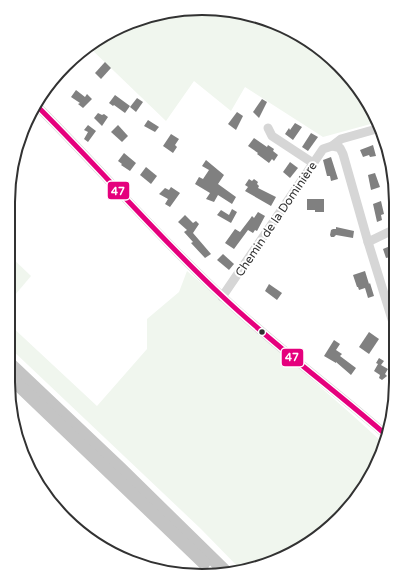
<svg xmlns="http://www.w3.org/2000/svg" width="404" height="584" font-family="'Varela Round',sans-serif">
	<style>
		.green { fill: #f0f6ee }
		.building { fill: #808080 }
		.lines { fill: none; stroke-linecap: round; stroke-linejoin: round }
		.minor { stroke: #d6d6d6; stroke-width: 9 }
		.highway { stroke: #c4c4c4; stroke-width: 13 }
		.bus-1-casing { stroke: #fff; stroke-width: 8 }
		.bus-1 { stroke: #e5007d; stroke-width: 5 }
		.bus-dot { fill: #323232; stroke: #fff; stroke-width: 1.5 }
		.labels { text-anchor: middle; stroke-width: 4; stroke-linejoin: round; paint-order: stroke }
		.street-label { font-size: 12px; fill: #323232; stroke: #fff }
		.rim { fill: none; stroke: #323232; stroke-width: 2 }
		.line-badge { stroke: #fff; stroke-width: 1.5 }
		.badge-label { font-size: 11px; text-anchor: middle; font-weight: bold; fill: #fff }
	</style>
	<rect width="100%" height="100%" fill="#fff"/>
	<g class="green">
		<polygon points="214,8 288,28 348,74 376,116 378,122 323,137 245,87 231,111 194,81 166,121 89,47 139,18"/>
		<polygon points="10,256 31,276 9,302"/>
		<path d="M187 271C212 292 236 314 261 335 302 371 343 406 383 443L376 468 330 528 288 556 242 571 201 529 9 347V324L97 406 147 349V319L179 292Z"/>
	</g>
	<g class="building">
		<polygon points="105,62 111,68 101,79 95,73"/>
		<polygon points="76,90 85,97 87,94 92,99 83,108 78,104 80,103 71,97"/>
		<polygon points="115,95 130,106 125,113 114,105 113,106 109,103"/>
		<polygon points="137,98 143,102 136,112 130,107"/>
		<polygon points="262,99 267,102 259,118 253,112"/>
		<polygon points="237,112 243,116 236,130 228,124"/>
		<polygon points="98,113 102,115 104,114 108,117 102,126 94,118"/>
		<polygon points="148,120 159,127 155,132 144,126"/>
		<polygon points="295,123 302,127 293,140 285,134 289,128 290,130"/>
		<polygon points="88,125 96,131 88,142 84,139 88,132 84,130"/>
		<polygon points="118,125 128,136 122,142 111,132"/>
		<polygon points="311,133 318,137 308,151 302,147"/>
		<polygon points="171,134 179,139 175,145 177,147 173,153 163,146"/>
		<polygon points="254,138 267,147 268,145 274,149 273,151 278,155 274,161 272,159 269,163 257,154 258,153 248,146"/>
		<polygon points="373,145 376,156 370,157 369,155 363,157 360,150"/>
		<polygon points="124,153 136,163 130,171 121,165 122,164 118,161"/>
		<polygon points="331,157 338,179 331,181 330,176 327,176 323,160"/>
		<polygon points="206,160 224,175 218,184 236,197 232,204 218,195 214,202 206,199 210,193 195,184 199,177 203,179 209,170 202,166"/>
		<polygon points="290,162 298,168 290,178 283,172"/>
		<polygon points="146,167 157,176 151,184 140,175"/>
		<polygon points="375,173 380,187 371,190 368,175"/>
		<polygon points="249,179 252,181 254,179 258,182 257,184 259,186 258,188 276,197 271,206 245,191 248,187 245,185"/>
		<polygon points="171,187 180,193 170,207 165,204 168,199 159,194 165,188 169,190"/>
		<polygon points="307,199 324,199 324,212 315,212 315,210 307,210"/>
		<polygon points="381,201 384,214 381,215 382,220 377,222 373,204"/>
		<polygon points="232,209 237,212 231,223 217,215 221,210 229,215"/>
		<polygon points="258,212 265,216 257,231 255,230 253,233 248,230 234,249 225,243 235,229 240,232 250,219 252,216 254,218"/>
		<polygon points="185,215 193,223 196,221 199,224 193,233 211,254 205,258 191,243 193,242 184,232 187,230 178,222"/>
		<polygon points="336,227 354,231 353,238 336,235 334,237 331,237 330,235 331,230 333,229 336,229"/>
		<polygon points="395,244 395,256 386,258 383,249"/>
		<polygon points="223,254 234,264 229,270 217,260"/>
		<polygon points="365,271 369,284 370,283 374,296 368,298 365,288 359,290 358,287 357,287 353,275"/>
		<polygon points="269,284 282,293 277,300 265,291"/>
		<polygon points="369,332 379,339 369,354 359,347"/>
		<polygon points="334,340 340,344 336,350 342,354 340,356 356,368 351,375 336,362 336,363 324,356"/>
		<polygon points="379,358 384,361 381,365 388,369 385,374 387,376 382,380 379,378 380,375 374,371 378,364 376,363"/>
	</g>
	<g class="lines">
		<g class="minor">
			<path d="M35 104C99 167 157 236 223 297 275 346 332 388 385 434"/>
			<polyline points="268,128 272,136 313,163"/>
			<polyline points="332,146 340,148 343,154 368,242 395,329"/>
			<polyline points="368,242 395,229"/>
			<polyline points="222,297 323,149 332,146 341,139 380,128"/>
		</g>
		<g class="highway">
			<polyline points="8,362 121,469 227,573"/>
			<polyline points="8,375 204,563"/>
		</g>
		<g class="bus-1-casing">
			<path id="bus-1" d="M35 104C99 167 157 236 223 297 275 346 332 388 385 434"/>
		</g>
		<use href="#bus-1" class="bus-1"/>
	</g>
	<circle class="bus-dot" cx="262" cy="332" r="3.5"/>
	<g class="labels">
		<g class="street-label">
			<text transform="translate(276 219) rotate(-56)" y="4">Chemin de la Dominière</text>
		</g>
	</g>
	<path d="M0 0H404V584H0ZM202 15H202A187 187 0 0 1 389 202V382A187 187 0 0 1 202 569H202A187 187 0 0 1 15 382V202A187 187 0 0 1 202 15Z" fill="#fff" fill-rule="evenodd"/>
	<path class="rim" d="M202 15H202A187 187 0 0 1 389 202V382A187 187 0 0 1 202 569H202A187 187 0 0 1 15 382V202A187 187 0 0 1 202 15Z"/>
	<g class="line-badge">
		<rect x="107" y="181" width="23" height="19" rx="4" fill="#e5007d"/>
		<rect x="281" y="348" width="23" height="19" rx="4" fill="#e5007d"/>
	</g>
	<g class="badge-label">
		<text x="118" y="195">47</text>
		<text x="292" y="361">47</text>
	</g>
</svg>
